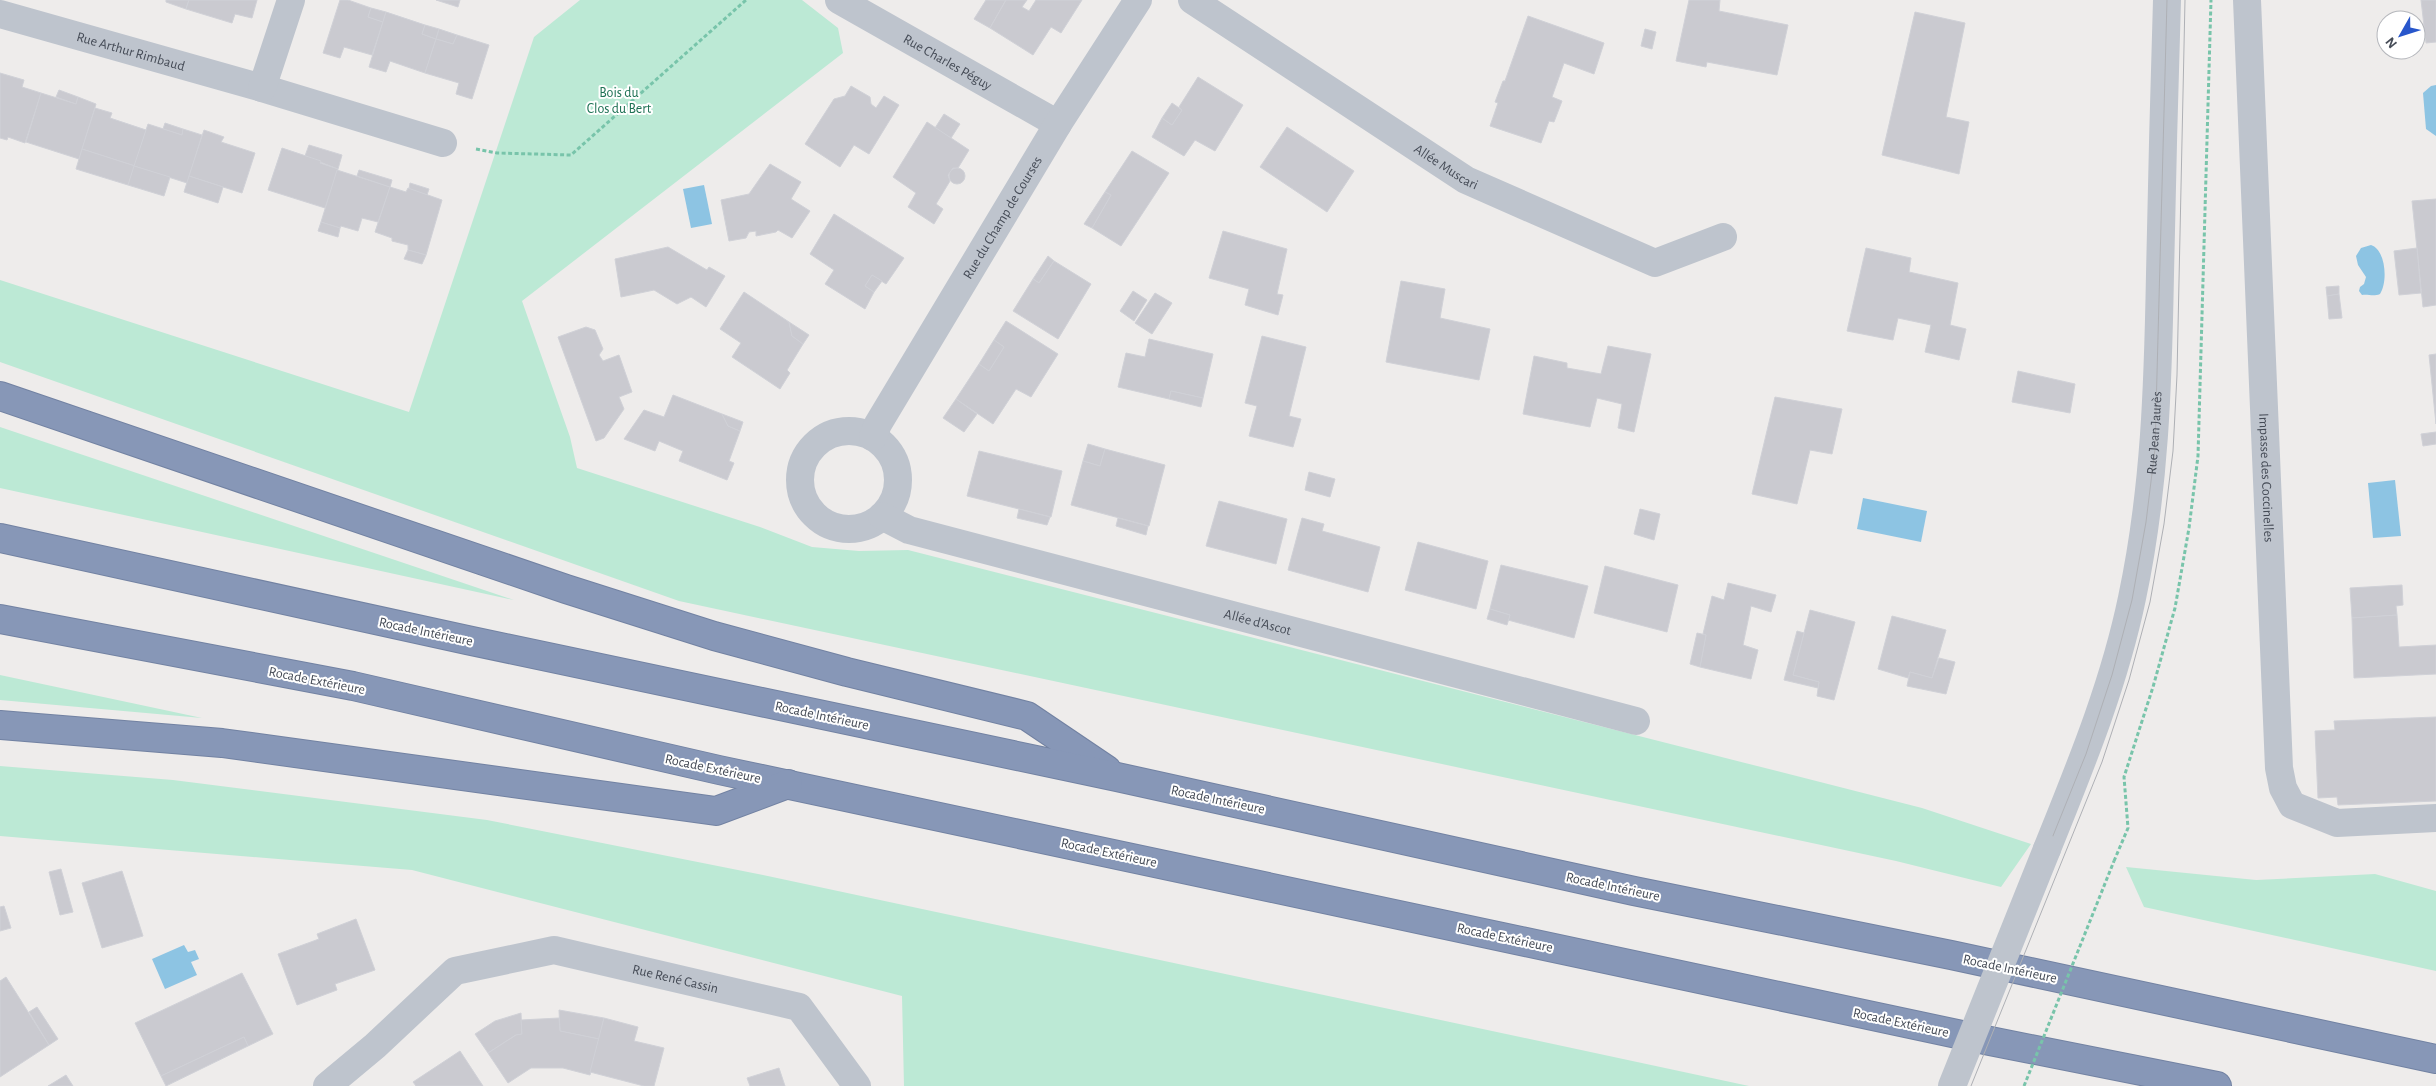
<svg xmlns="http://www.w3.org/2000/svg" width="2436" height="1086" font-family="'Alegreya Sans',sans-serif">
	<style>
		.green { fill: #bce9d5 }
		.water { fill: #8dc4e3 }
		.building { fill: #cacad0; stroke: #d0d1d7 }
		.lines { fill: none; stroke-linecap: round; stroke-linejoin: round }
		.highway-casing { stroke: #7282a2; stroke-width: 30 }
		.path { stroke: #78c4aa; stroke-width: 3; stroke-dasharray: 4 2.5; stroke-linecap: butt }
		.street { stroke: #bec4cd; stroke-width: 28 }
		.highway { stroke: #8797b7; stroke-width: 28 }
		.tram { stroke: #aeb0b5; stroke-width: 1 }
		.path-bridge { stroke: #78c4aa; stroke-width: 3; stroke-dasharray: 4 2.5; stroke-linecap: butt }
		.street-bridge { stroke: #bec4cd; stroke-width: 28 }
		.labels { text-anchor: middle; stroke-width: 4; stroke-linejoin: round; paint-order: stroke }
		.street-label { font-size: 14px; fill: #464c57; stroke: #fff }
		.park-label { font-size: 14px; fill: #1e7154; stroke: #fff }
	</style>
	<rect width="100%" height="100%" fill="#eeeceb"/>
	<g class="green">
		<polygon points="580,0 802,0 838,28 843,53 522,301 570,437 577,468 760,527 812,547 859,551 908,550 1922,808 2031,844 2001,887 1896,861 679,601 0,362 0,280 409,412 534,37"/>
		<polygon points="0,427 514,600 0,488"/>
		<polygon points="0,675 202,718 0,700"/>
		<polygon points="0,766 173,780 487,820 763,875 1749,1086 904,1086 902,996 412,870 0,836"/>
		<polygon points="2126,867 2256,880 2375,874 2436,891 2436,971 2144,907"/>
	</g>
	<g class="water">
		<polygon points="2436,85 2436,136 2426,129 2423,93 2431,86"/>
		<polygon points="704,185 712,224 691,228 683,189"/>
		<path d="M2371 245C2386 250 2388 282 2380 294 2373 297 2369 294 2362 295L2359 291 2360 287 2364 284 2366 277 2358 265 2356 256 2361 248Z"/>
		<polygon points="2395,480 2401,536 2373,538 2368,483"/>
		<polygon points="1863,498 1927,511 1921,542 1857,529"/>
		<polygon points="184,945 188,952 195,950 199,959 191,962 197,975 165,989 152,959"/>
	</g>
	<g class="building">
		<polygon points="166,0 189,0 186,9 166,2"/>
		<polygon points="189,0 257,0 252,18 235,14 232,23 186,9"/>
		<polygon points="340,0 348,0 371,8 368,17 383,22 372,55 344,47 340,58 323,53"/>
		<polygon points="436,0 460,0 458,7"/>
		<polygon points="986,0 1006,0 990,28 974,19"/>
		<polygon points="1006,0 1027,0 1022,7 1029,11 1036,0 1082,0 1061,33 1051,27 1033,55 990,28"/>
		<polygon points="1689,0 1720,0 1719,11 1788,25 1777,75 1707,62 1706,67 1676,61"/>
		<polygon points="2421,0 2436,0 2436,42 2426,43"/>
		<polygon points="371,8 386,12 383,22 368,17"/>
		<polygon points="386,12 425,25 422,34 436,39 425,73 390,61 386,72 369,67"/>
		<polygon points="1915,12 1965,23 1946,117 1969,122 1959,174 1882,155"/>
		<polygon points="1528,16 1604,43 1594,74 1564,63 1552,97 1562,101 1554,122 1549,121 1541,143 1490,126 1498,103 1495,102 1503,81 1505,81"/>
		<polygon points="425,25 439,29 436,39 422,34"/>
		<polygon points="439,29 457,35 453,44 436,39"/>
		<polygon points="1645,29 1656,32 1652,49 1641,46"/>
		<polygon points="457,35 489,45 472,99 456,94 459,83 425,73 436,39 453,44"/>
		<polygon points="0,73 24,80 22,87 41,93 25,143 8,137 7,140 0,138"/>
		<polygon points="1198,77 1243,105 1215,151 1195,140 1184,156 1152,137 1162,118 1172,125 1182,110 1179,107"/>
		<polygon points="851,86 870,97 871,104 876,108 884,96 899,105 869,154 854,145 840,167 805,144 834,99 845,96"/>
		<polygon points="59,90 78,97 76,104 56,97"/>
		<polygon points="41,93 76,104 78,97 96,104 79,159 26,142"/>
		<polygon points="1172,103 1182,110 1172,125 1162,118"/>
		<polygon points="95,108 112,113 110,118 146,130 135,166 82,149"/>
		<polygon points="944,114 960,124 951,138 935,128"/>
		<polygon points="927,122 969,150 958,168 953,168 948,175 950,181 936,204 943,209 934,224 908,207 916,193 893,177"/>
		<polygon points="165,123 183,129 182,135 163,129"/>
		<polygon points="148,124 182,135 183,129 202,135 187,183 134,166"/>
		<polygon points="1287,127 1354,171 1327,212 1260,167"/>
		<polygon points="204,130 224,137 221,142 255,153 242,193 189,176"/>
		<polygon points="309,145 342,155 338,169 305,156"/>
		<polygon points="282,148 321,161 320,163 338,169 325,208 268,190"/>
		<polygon points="82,149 135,166 128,185 76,169"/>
		<polygon points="1132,151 1169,173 1121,246 1092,228 1111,195 1105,192"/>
		<polygon points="770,164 801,182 791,199 810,211 792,238 778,230 776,232 756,236 756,231 749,232 746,238 729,241 721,200 749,194"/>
		<polygon points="134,166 170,177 164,196 128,185"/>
		<circle cx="957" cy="176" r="8"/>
		<polygon points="337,170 390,187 378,222 362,218 358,231 341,226 340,228 321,222"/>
		<polygon points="359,170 392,180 390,187 357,176"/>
		<polygon points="189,176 223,187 218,203 184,192"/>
		<polygon points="410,183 429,189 427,195 409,189"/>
		<polygon points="390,187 406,192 408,188 442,200 426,255 408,250 408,245 392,241 392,238 375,232"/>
		<polygon points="1105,192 1111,195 1092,228 1084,224"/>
		<polygon points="2436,199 2436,305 2423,307 2412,201"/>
		<polygon points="834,214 904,258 886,284 872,275 865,286 874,292 865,309 825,284 834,270 810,254"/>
		<polygon points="321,222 340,228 338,237 318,231"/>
		<polygon points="1223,231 1287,249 1277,294 1283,295 1278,315 1245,305 1249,289 1209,278"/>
		<polygon points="668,247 707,270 709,267 725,276 706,307 691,297 677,304 654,290 621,297 615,259"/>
		<polygon points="1866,248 1911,258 1909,272 1958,283 1950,325 1966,329 1959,360 1925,352 1931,325 1898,318 1893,340 1847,331"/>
		<polygon points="2417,248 2421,293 2399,295 2394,251"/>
		<polygon points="408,250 426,255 422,264 404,259"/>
		<polygon points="1048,256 1054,261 1039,283 1033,279"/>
		<polygon points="1054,261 1091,284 1058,339 1013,311 1033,279 1039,283"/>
		<polygon points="872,275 882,281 874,292 865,286"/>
		<polygon points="1401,281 1445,289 1440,318 1490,329 1479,380 1386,362"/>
		<polygon points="2339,286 2339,294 2327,296 2326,287"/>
		<polygon points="1133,291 1147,300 1134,321 1120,311"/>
		<polygon points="744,292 789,322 792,336 803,344 787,370 790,373 780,389 732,357 741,343 720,329"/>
		<polygon points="1155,293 1172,303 1152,334 1135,323"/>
		<polygon points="2339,294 2342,318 2329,319 2327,296"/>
		<polygon points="1006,321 1058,354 1031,397 1016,389 993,424 956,399 979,364 989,371 1004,347 994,340"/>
		<polygon points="789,322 809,335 803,344 792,336"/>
		<polygon points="586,327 595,330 603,349 599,355 603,361 619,355 632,392 619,397 624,409 604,438 596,441 558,337"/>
		<polygon points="1262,336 1306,347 1289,416 1301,419 1293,447 1249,436 1257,406 1245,403"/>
		<polygon points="1149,339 1213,354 1203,398 1171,391 1169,399 1118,387 1126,353 1145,357"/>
		<polygon points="994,340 1004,347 989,371 979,364"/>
		<polygon points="1608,346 1651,354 1634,432 1618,428 1622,404 1597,398 1590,427 1523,414 1534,356 1567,363 1567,368 1601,374"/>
		<polygon points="2436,354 2436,424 2429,355"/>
		<polygon points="2018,371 2075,384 2070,413 2012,402"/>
		<polygon points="1171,391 1203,398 1201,407 1169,399"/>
		<polygon points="673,395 722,414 728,426 740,431 729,461 734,463 727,480 679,461 683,451 659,441 655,451 624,439 644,410 664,417"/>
		<polygon points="1775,397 1842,409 1832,454 1810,450 1797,504 1752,494"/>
		<polygon points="956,399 977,414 964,432 943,418"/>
		<polygon points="722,414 743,422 740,431 728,426"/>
		<polygon points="2436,432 2436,444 2423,446 2421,434"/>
		<polygon points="1088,444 1105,449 1100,466 1083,461"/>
		<polygon points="1105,449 1165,465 1149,526 1071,505 1083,461 1100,466"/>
		<polygon points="979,451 1062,471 1051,517 967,496"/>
		<polygon points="1309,472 1335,479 1330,497 1305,490"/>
		<polygon points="1219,501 1287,519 1276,564 1206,546"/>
		<polygon points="1019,509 1050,517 1047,525 1017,518"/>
		<polygon points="1640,509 1660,514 1654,540 1634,534"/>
		<polygon points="1118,518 1148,526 1146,535 1116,526"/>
		<polygon points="1302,518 1324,524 1322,531 1380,547 1368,592 1288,570"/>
		<polygon points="1418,542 1488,561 1476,609 1405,590"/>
		<polygon points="1501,565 1588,586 1574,638 1508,620 1510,615 1490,609"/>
		<polygon points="1605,566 1678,585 1667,632 1594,613"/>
		<polygon points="1728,583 1776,595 1771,612 1751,606 1743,645 1758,650 1751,679 1700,667 1706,635 1703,634 1712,596 1724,600"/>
		<polygon points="2402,585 2403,605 2396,606 2397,615 2352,618 2350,588"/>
		<polygon points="1490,609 1510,615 1507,625 1487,619"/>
		<polygon points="1810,610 1855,622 1834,700 1817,696 1819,682 1793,675"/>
		<polygon points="2397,615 2399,647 2436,645 2436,674 2354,678 2352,618"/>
		<polygon points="1892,616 1946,630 1932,678 1910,672 1908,678 1878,669"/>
		<polygon points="1797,631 1804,633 1793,675 1819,682 1818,688 1784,680"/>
		<polygon points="1697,633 1706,635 1700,667 1690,664"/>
		<polygon points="1939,658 1955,662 1946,694 1907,686 1910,672 1932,678"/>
		<polygon points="2436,717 2436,801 2338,805 2337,797 2318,798 2315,731 2335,730 2334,721"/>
		<polygon points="61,869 73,912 60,915 49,872"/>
		<polygon points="122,871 143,936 102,948 82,883"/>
		<polygon points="4,906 11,928 0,931 0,907"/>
		<polygon points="356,919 375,970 335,984 337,990 297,1005 278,954 319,939 317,934"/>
		<polygon points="242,973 273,1034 248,1046 244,1037 161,1076 135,1023"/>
		<polygon points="6,977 49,1045 0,1077 0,981"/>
		<polygon points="37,1007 58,1039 49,1045 29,1012"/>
		<polygon points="559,1010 604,1018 599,1039 560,1031"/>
		<polygon points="521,1013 522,1034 516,1035 488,1053 475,1034 495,1021"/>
		<polygon points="559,1018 560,1031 599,1039 590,1075 563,1068 531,1068 508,1083 488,1053 516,1035 522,1034 521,1020"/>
		<polygon points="604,1018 638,1027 634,1041 664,1048 654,1086 644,1086 590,1072"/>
		<polygon points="244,1037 248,1046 166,1086 161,1076"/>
		<polygon points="460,1051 483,1086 416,1086 413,1082"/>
		<polygon points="779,1068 785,1086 750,1086 747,1078"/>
		<polygon points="66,1075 73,1086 48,1086"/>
	</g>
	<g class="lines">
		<g class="highway-casing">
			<g id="highway">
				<polyline points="0,396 566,589 714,636 847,672 1027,716 1107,770"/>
				<polyline points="0,538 467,640 1117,777 1634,891 1951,955 2436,1059"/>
				<polyline points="0,619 353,686 719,770 1990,1041 2217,1086"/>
				<polyline points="0,725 222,743 716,811 788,784"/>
			</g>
		</g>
		<g class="path">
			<polyline points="476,149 497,153 571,155 746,0"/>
			<polyline points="2114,861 2128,828 2124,777 2153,687 2175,608 2189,528 2198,456 2211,0"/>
		</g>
		<g class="street">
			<path id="s1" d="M839 0 1058 124"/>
			<path id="s2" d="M1192 0 1466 180 1655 263 1723 237"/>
			<path id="s3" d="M2247 0 2279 768 2283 788 2292 805 2337 823 2436 818"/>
			<path id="s4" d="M0 14 262 88 443 143"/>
			<polyline points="262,88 291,0"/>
			<circle cx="849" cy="480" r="49"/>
			<path id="s5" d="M873 437 878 424 1058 124 1138 0"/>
			<path id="s6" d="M882 516 909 530 1636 721"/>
			<path id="s7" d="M2047 849C2080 767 2114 685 2132 598 2155 490 2158 384 2160 274 2162 183 2164 91 2167 0"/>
			<path id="s8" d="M327 1086 375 1046 455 971 554 950 799 1007 857 1086"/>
		</g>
		<use href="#highway" class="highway"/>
		<g class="tram">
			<polyline points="1952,1086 2086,754 2112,675 2132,600 2146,522 2155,449 2167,0"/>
			<polyline points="1971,1086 2102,762 2129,680 2150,602 2164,524 2173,451 2177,375 2185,0"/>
		</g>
		<polyline class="path-bridge" points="2024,1086 2114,861"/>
		<polyline class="street-bridge" points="1952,1086 2047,849"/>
	</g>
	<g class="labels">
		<g class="street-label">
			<text dy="5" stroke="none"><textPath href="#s4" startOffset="136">Rue Arthur Rimbaud</textPath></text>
			<text dy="5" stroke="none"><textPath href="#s1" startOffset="125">Rue Charles Péguy</textPath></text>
			<text dy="5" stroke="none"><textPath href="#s2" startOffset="304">Allée Muscari</textPath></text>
			<text dy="5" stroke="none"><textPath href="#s5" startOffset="255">Rue du Champ de Courses</textPath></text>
			<text dy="5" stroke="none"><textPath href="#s7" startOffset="432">Rue Jean Jaurès</textPath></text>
			<text dy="5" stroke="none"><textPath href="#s3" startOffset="478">Impasse des Coccinelles</textPath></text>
			<text dy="5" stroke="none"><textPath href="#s6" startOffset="391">Allée d'Ascot</textPath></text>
			<text transform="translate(426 631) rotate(12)" y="5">Rocade Intérieure</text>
			<text transform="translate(317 680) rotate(11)" y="5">Rocade Extérieure</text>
			<text transform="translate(822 715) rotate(12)" y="5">Rocade Intérieure</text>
			<text transform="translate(713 768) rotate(12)" y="5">Rocade Extérieure</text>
			<text transform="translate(1218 799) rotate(12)" y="5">Rocade Intérieure</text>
			<text transform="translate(1109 852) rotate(12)" y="5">Rocade Extérieure</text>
			<text transform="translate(1613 886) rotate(12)" y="5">Rocade Intérieure</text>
			<text transform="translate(1505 937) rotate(12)" y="5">Rocade Extérieure</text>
			<text transform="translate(2010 968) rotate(12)" y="5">Rocade Intérieure</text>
			<text dy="5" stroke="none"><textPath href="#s8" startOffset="398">Rue René Cassin</textPath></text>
			<text transform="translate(1901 1022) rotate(12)" y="5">Rocade Extérieure</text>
		</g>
		<g class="park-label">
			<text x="619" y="97">Bois du<tspan x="619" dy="16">Clos du Bert</tspan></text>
		</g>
	</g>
	<g transform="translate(2401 35) rotate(231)"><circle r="24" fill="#ffffff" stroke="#b5b7bc"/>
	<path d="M0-4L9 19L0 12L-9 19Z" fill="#2856cb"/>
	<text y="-8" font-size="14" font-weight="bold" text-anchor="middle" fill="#464c57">N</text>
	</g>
</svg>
